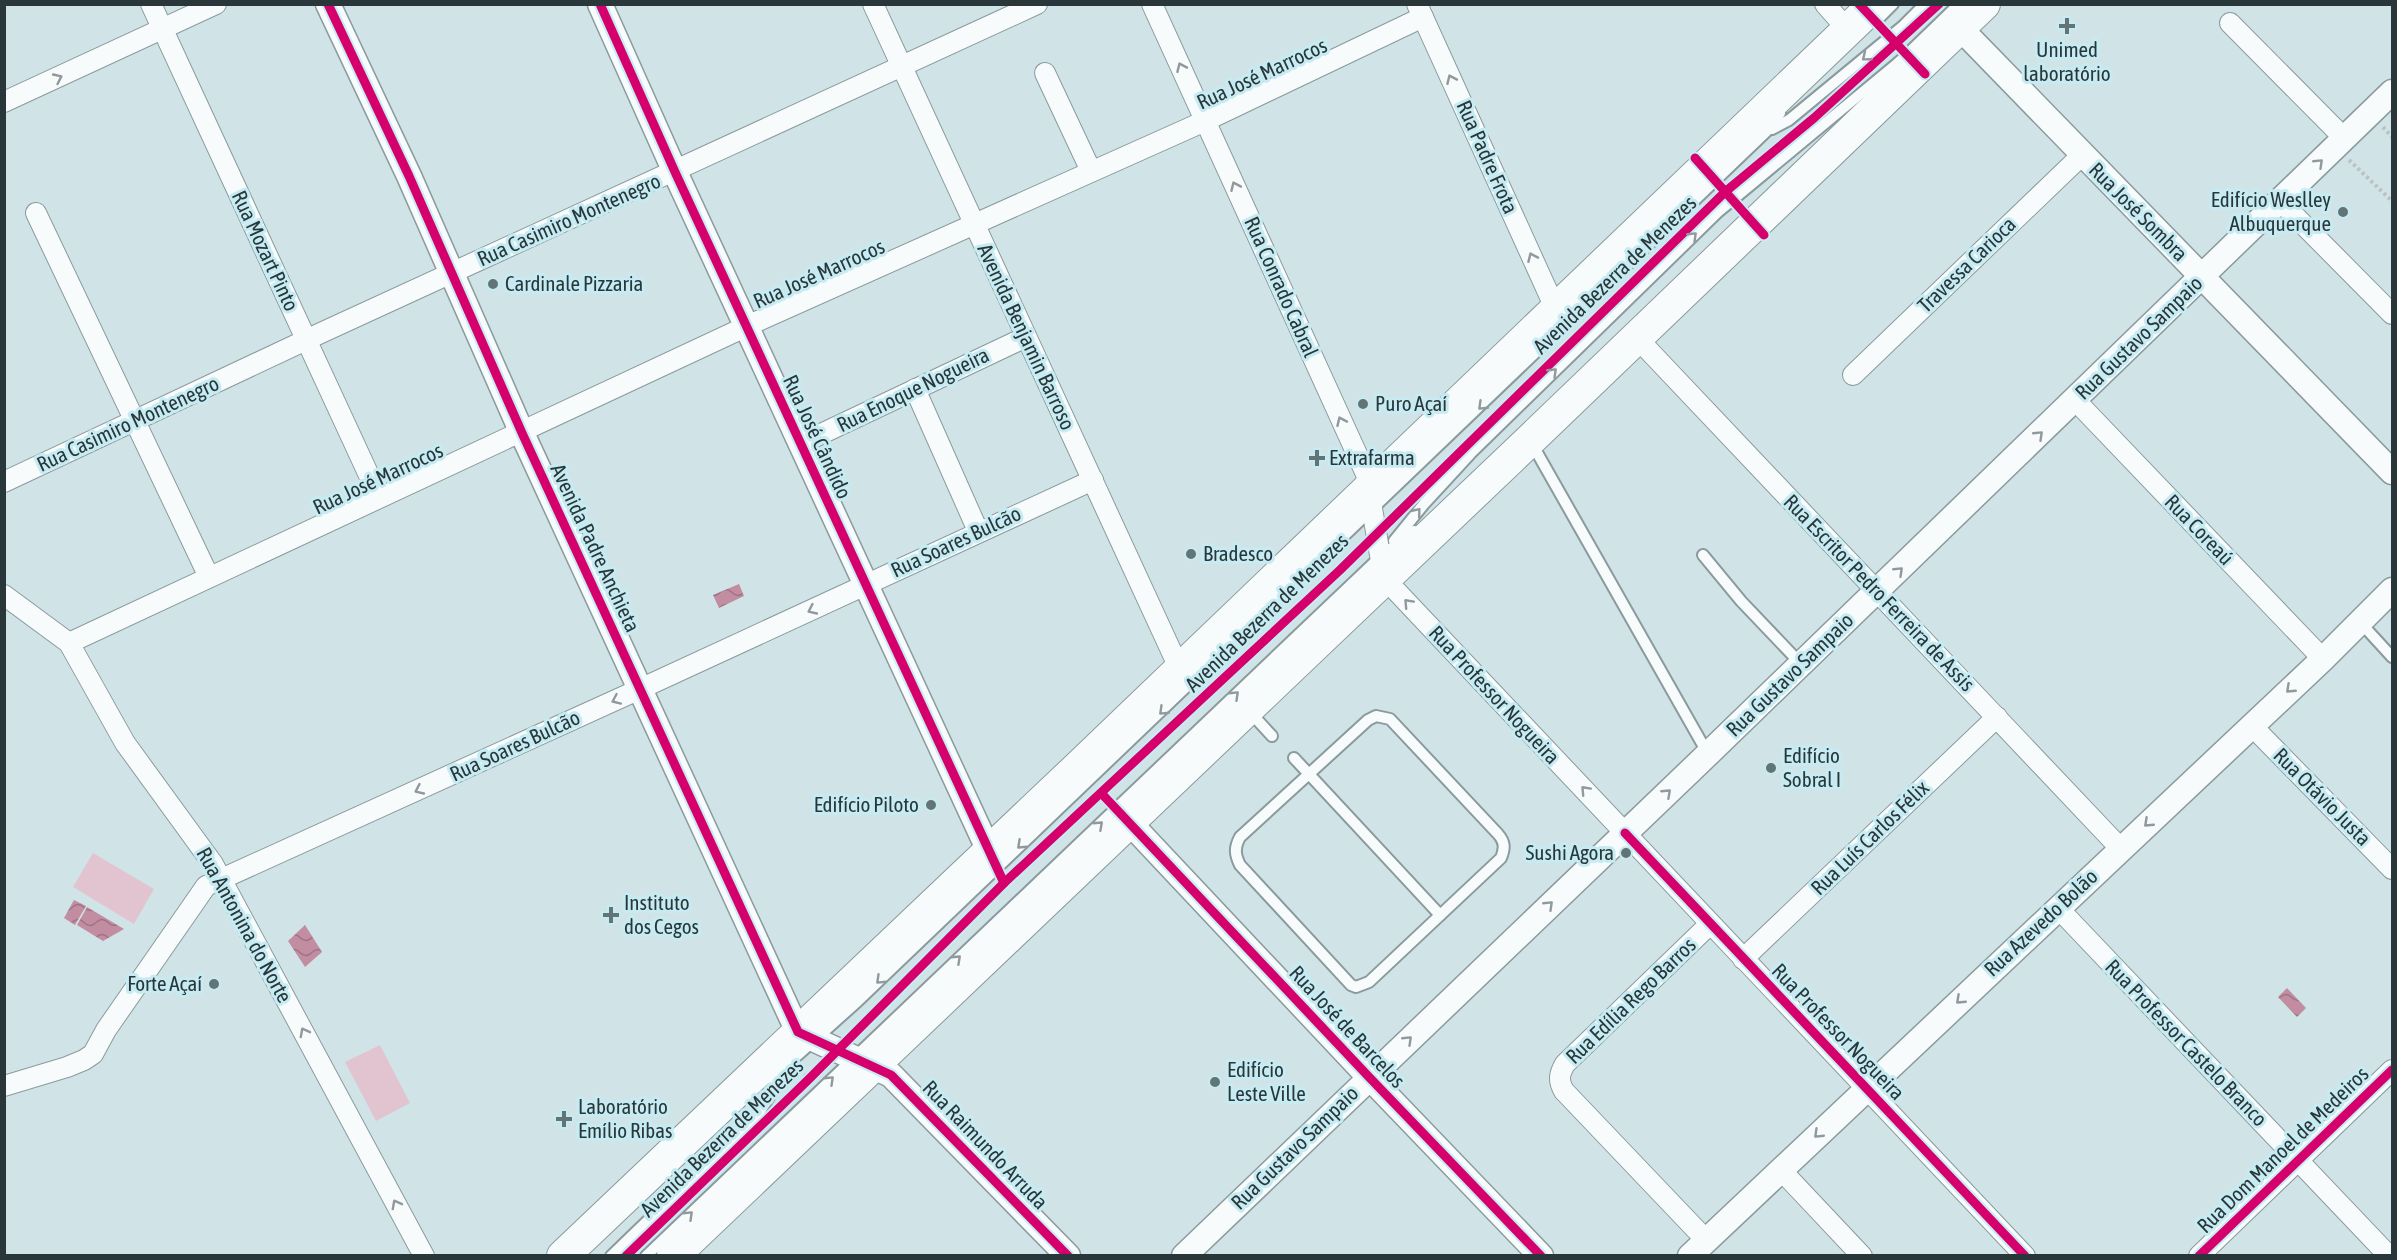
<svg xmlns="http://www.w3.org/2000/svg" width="2397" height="1260" font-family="'Asap Condensed',sans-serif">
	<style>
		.pitch { fill: #e2c4d1 }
		.water { fill: url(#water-waves) }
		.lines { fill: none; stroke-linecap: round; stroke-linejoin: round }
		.service-casing { stroke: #8a9a9d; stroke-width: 14 }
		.minor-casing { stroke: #8a9a9d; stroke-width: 22 }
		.tertiary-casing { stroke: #8a9a9d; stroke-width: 27 }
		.primary-casing { stroke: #8a9a9d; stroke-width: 34 }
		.path { stroke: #bcc2c4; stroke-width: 4; stroke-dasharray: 3 3; stroke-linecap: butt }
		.service { stroke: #f8fbfc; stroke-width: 10 }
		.minor { stroke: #f8fbfc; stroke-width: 20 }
		.tertiary { stroke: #f8fbfc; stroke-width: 24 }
		.primary { stroke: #f8fbfc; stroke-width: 32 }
		.cycleway-casing { stroke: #c6ebf2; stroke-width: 13 }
		.cycleway { stroke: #d6006c; stroke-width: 9 }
		.oneway { stroke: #90999b }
		.poi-dot { fill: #637477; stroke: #c6ebf2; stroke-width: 2 }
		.labels { text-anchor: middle; stroke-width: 6; stroke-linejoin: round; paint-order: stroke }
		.poi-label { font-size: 21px; fill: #29373a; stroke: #c6ebf2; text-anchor: start }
		.street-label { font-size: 21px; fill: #29373a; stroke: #c6ebf2 }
	</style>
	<defs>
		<pattern id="water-waves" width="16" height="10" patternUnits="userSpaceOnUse" patternTransform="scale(1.5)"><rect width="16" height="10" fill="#c28ca1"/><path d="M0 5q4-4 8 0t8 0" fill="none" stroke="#9e7384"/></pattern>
	</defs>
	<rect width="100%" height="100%" fill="#d0e4e8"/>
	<g class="pitch">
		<polygon points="93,853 154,889 134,924 73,887"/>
		<polygon points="380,1045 410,1103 376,1121 345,1062"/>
	</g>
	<g class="water">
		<polygon points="739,584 744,596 719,608 713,595"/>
		<polygon points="74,900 86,906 75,925 64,918"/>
		<polygon points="87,907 124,929 103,941 77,925"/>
		<polygon points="305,925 322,952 305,967 288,941"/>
		<polygon points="2287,988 2306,1008 2297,1017 2278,997"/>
	</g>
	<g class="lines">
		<g class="service-casing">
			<g id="service">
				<polyline points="1880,17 1893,4"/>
				<polyline points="1882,82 1899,62"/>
				<polyline points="1772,129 1789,120 1903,26 1925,4"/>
				<polyline points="1531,442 1708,754"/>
				<polyline points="1394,541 1424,504 1471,453 1718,212 1899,62 1959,4"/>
				<polyline points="1703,555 1741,601 1801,664"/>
				<polyline points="2360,622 2392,657"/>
				<polyline points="1250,712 1272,736"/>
				<path d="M1376 716 1390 719 1498 834C1505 842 1505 848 1501 858L1369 982 1356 987 1351 985 1240 865C1235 855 1234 848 1240 837L1368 720Z"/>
				<polyline points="1294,758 1440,915"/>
				<polyline points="771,1079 858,1001 1766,132 1780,113"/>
				<polyline points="611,1256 758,1114 787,1070"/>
				<polyline points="646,1256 1380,557 1414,531"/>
			</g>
		</g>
		<g class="minor-casing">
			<g id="minor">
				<polyline points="151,4 379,497"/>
				<polyline points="873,4 1180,670"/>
				<polyline points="1152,4 1366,474 1384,578 2025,1256"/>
				<polyline points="1417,4 1556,310"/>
				<polyline points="1825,4 1848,30"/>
				<polyline points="2230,23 2344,138"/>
				<polyline points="1045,73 1091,171"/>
				<polyline points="4,102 216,4"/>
				<polyline points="2280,201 2392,314"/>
				<polyline points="36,213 209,577"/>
				<polyline points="1637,338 2121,849"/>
				<polyline points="1853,375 2082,155"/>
				<polyline points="915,389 978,531"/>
				<polyline points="2075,400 2323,659"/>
				<polyline points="800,444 1026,337"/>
				<polyline points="4,482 323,332 1037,4"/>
				<polyline points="4,595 69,643 125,743 213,864 424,1256"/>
				<polyline points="69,643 758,321 1205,121 1423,17"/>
				<polyline points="2251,725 2392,869"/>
				<polyline points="2058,908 2389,1256"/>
				<polyline points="1743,959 1997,717"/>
				<polyline points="4,1086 67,1067 84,1060 93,1054 106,1030 206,886 640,689 1093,480"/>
				<polyline points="1781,1170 1862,1256"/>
				<path d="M1706 1240 1564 1091C1558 1081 1559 1074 1565 1064L1710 924"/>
				<polyline points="2199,1256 2392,1070"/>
			</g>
		</g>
		<g class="tertiary-casing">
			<g id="tertiary">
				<polyline points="328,4 409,176 522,433 798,1032 891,1075 1068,1256"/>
				<polyline points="600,4 675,172 989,851"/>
				<polyline points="1960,28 2392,472"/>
				<polyline points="1129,822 1369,1077 1541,1256"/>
				<polyline points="1184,1256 1708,754 2392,92"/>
				<polyline points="1690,1256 2323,659 2392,590"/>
			</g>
		</g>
		<g class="primary-casing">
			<g id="primary">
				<polyline points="563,1256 1072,773 1875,4"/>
				<polyline points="673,1256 1530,440 1984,4"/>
			</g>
		</g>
		<g class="path">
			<polyline points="2383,127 2392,137"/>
			<polyline points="2349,160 2392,201"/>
			<polyline points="804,1074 812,1082"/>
		</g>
		<use href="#service" class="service"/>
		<use href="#minor" class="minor"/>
		<use href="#tertiary" class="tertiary"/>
		<use href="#primary" class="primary"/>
		<g class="cycleway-casing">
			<g id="cycleway">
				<polyline points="328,4 409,176 522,433 798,1032 891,1075 1068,1256"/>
				<polyline points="600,4 675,172 1004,883"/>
				<polyline points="1859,4 1925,74"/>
				<polyline points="1695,158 1764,235"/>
				<polyline points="1102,794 1369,1077 1541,1256"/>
				<polyline points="1625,833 2025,1256"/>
				<polyline points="626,1256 809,1079 1004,883 1340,570 1725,192 1814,118 1939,4"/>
				<polyline points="2199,1256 2392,1070"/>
			</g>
		</g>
		<use href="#cycleway" class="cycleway"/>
	</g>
	<defs><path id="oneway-chevron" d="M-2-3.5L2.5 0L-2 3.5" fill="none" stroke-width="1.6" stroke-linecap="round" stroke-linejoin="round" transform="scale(1.5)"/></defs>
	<g class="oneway">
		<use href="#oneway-chevron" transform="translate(1866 57) rotate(141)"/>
		<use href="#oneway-chevron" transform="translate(1181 67) rotate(-114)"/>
		<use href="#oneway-chevron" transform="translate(58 78) rotate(-25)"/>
		<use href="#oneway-chevron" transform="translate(1451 79) rotate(-114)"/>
		<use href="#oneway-chevron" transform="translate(2319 163) rotate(-44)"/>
		<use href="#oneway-chevron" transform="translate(1235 186) rotate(-114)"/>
		<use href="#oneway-chevron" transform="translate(1693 236) rotate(-44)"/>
		<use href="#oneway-chevron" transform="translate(1532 257) rotate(-114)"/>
		<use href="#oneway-chevron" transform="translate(1553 372) rotate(-44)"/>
		<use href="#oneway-chevron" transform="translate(1482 406) rotate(136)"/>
		<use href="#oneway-chevron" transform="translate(1341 421) rotate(-114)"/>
		<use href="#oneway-chevron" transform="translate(2039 435) rotate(-44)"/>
		<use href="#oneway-chevron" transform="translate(1417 512) rotate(-51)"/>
		<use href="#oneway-chevron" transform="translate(1899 571) rotate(-44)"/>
		<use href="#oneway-chevron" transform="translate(1408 603) rotate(-133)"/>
		<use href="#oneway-chevron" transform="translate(812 610) rotate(155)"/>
		<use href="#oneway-chevron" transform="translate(2290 689) rotate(137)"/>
		<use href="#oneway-chevron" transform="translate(1235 695) rotate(-44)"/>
		<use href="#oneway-chevron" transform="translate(616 700) rotate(156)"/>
		<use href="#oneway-chevron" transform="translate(1163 711) rotate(136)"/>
		<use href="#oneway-chevron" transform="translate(419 790) rotate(155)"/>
		<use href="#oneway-chevron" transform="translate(1585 790) rotate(-133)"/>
		<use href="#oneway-chevron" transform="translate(1667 793) rotate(-43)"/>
		<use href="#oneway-chevron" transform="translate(2148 823) rotate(137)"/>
		<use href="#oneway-chevron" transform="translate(1099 825) rotate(-43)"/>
		<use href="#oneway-chevron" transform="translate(1021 845) rotate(137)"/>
		<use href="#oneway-chevron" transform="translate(1549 905) rotate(-44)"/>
		<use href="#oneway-chevron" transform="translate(957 959) rotate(-43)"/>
		<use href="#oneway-chevron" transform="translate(880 980) rotate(136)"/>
		<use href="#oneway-chevron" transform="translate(1960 1000) rotate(137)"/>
		<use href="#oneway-chevron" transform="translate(304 1032) rotate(-118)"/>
		<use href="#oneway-chevron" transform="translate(1408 1040) rotate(-44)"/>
		<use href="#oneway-chevron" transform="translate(830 1080) rotate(-44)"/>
		<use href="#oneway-chevron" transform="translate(1818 1134) rotate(136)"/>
		<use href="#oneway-chevron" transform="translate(396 1204) rotate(-118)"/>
		<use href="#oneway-chevron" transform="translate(689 1215) rotate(-44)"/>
	</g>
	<g class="poi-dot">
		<path d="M2064 17h6v6h6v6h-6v6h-6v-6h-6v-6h6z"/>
		<circle cx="2343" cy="212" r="6"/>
		<circle cx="493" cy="284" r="6"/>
		<circle cx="1363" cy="404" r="6"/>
		<path d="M1314 449h6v6h6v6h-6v6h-6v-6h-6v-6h6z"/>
		<circle cx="1191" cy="554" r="6"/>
		<circle cx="1771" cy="768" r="6"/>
		<circle cx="931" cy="805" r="6"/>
		<circle cx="1626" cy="853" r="6"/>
		<path d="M608 906h6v6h6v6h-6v6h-6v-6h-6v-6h6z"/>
		<circle cx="214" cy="984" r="6"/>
		<circle cx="1215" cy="1082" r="6"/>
		<path d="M561 1110h6v6h6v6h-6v6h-6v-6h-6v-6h6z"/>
	</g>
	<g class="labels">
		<g class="poi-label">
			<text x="2067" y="57" text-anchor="middle">Unimed<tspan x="2067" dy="24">laboratório</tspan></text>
			<text x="2331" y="207" text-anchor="end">Edifício Weslley<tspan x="2331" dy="24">Albuquerque</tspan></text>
			<text x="505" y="291">Cardinale Pizzaria</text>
			<text x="1375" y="411">Puro Açaí</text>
			<text x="1329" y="465">Extrafarma</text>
			<text x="1203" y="561">Bradesco</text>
			<text x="1783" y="763">Edifício<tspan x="1783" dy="24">Sobral I</tspan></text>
			<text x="919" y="812" text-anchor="end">Edifício Piloto</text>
			<text x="1614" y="860" text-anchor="end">Sushi Agora</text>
			<text x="624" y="910">Instituto<tspan x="624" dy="24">dos Cegos</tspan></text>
			<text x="202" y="991" text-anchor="end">Forte Açaí</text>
			<text x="1227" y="1077">Edifício<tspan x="1227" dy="24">Leste Ville</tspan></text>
			<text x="578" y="1114">Laboratório<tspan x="578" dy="24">Emílio Ribas</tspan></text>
		</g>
		<g class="street-label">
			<text transform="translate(1262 74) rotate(-25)" y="7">Rua José Marrocos</text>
			<text transform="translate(1487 157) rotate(66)" y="7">Rua Padre Frota</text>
			<text transform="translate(2138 212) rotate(45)" y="7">Rua José Sombra</text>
			<text transform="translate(569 220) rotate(-24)" y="7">Rua Casimiro Montenegro</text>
			<text transform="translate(265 251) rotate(65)" y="7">Rua Mozart Pinto</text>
			<text transform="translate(1967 265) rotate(-44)" y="7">Travessa Carioca</text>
			<text transform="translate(819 274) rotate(-24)" y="7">Rua José Marrocos</text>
			<text transform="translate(1615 275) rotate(-44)" y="7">Avenida Bezerra de Menezes</text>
			<text transform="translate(1281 287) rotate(66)" y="7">Rua Conrado Cabral</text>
			<text transform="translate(1026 337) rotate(65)" y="7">Avenida Benjamin Barroso</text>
			<text transform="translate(2139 338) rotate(-44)" y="7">Rua Gustavo Sampaio</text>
			<text transform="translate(913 390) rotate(-26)" y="7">Rua Enoque Nogueira</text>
			<text transform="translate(128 424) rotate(-25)" y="7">Rua Casimiro Montenegro</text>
			<text transform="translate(817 437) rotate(65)" y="7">Rua José Cândido</text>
			<text transform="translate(378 479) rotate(-25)" y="7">Rua José Marrocos</text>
			<text transform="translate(2199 530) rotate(46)" y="7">Rua Coreaú</text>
			<text transform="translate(956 542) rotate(-25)" y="7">Rua Soares Bulcão</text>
			<text transform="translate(595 548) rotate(65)" y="7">Avenida Padre Anchieta</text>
			<text transform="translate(1879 593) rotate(46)" y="7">Rua Escritor Pedro Ferreira de Assis</text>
			<text transform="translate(1267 613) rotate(-44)" y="7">Avenida Bezerra de Menezes</text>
			<text transform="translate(1790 675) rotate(-44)" y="7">Rua Gustavo Sampaio</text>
			<text transform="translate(1494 695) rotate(47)" y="7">Rua Professor Nogueira</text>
			<text transform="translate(515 746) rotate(-25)" y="7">Rua Soares Bulcão</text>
			<text transform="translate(2322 797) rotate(45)" y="7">Rua Otávio Justa</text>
			<text transform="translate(1870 838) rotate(-44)" y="7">Rua Luís Carlos Félix</text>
			<text transform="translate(2041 923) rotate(-43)" y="7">Rua Azevedo Bolão</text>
			<text transform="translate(244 925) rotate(61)" y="7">Rua Antonina do Norte</text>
			<text transform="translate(1631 1001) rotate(-44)" y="7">Rua Edília Rego Barros</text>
			<text transform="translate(1347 1027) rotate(47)" y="7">Rua José de Barcelos</text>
			<text transform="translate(1838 1032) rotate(46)" y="7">Rua Professor Nogueira</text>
			<text transform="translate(2186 1043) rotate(46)" y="7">Rua Professor Castelo Branco</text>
			<text transform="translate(722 1138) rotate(-44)" y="7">Avenida Bezerra de Menezes</text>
			<text transform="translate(985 1145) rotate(46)" y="7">Rua Raimundo Arruda</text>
			<text transform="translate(1295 1148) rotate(-44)" y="7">Rua Gustavo Sampaio</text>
			<text transform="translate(2283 1150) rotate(-44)" y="7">Rua Dom Manoel de Medeiros</text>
		</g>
	</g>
	<rect width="2397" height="1260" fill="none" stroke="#29373a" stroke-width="12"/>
</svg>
